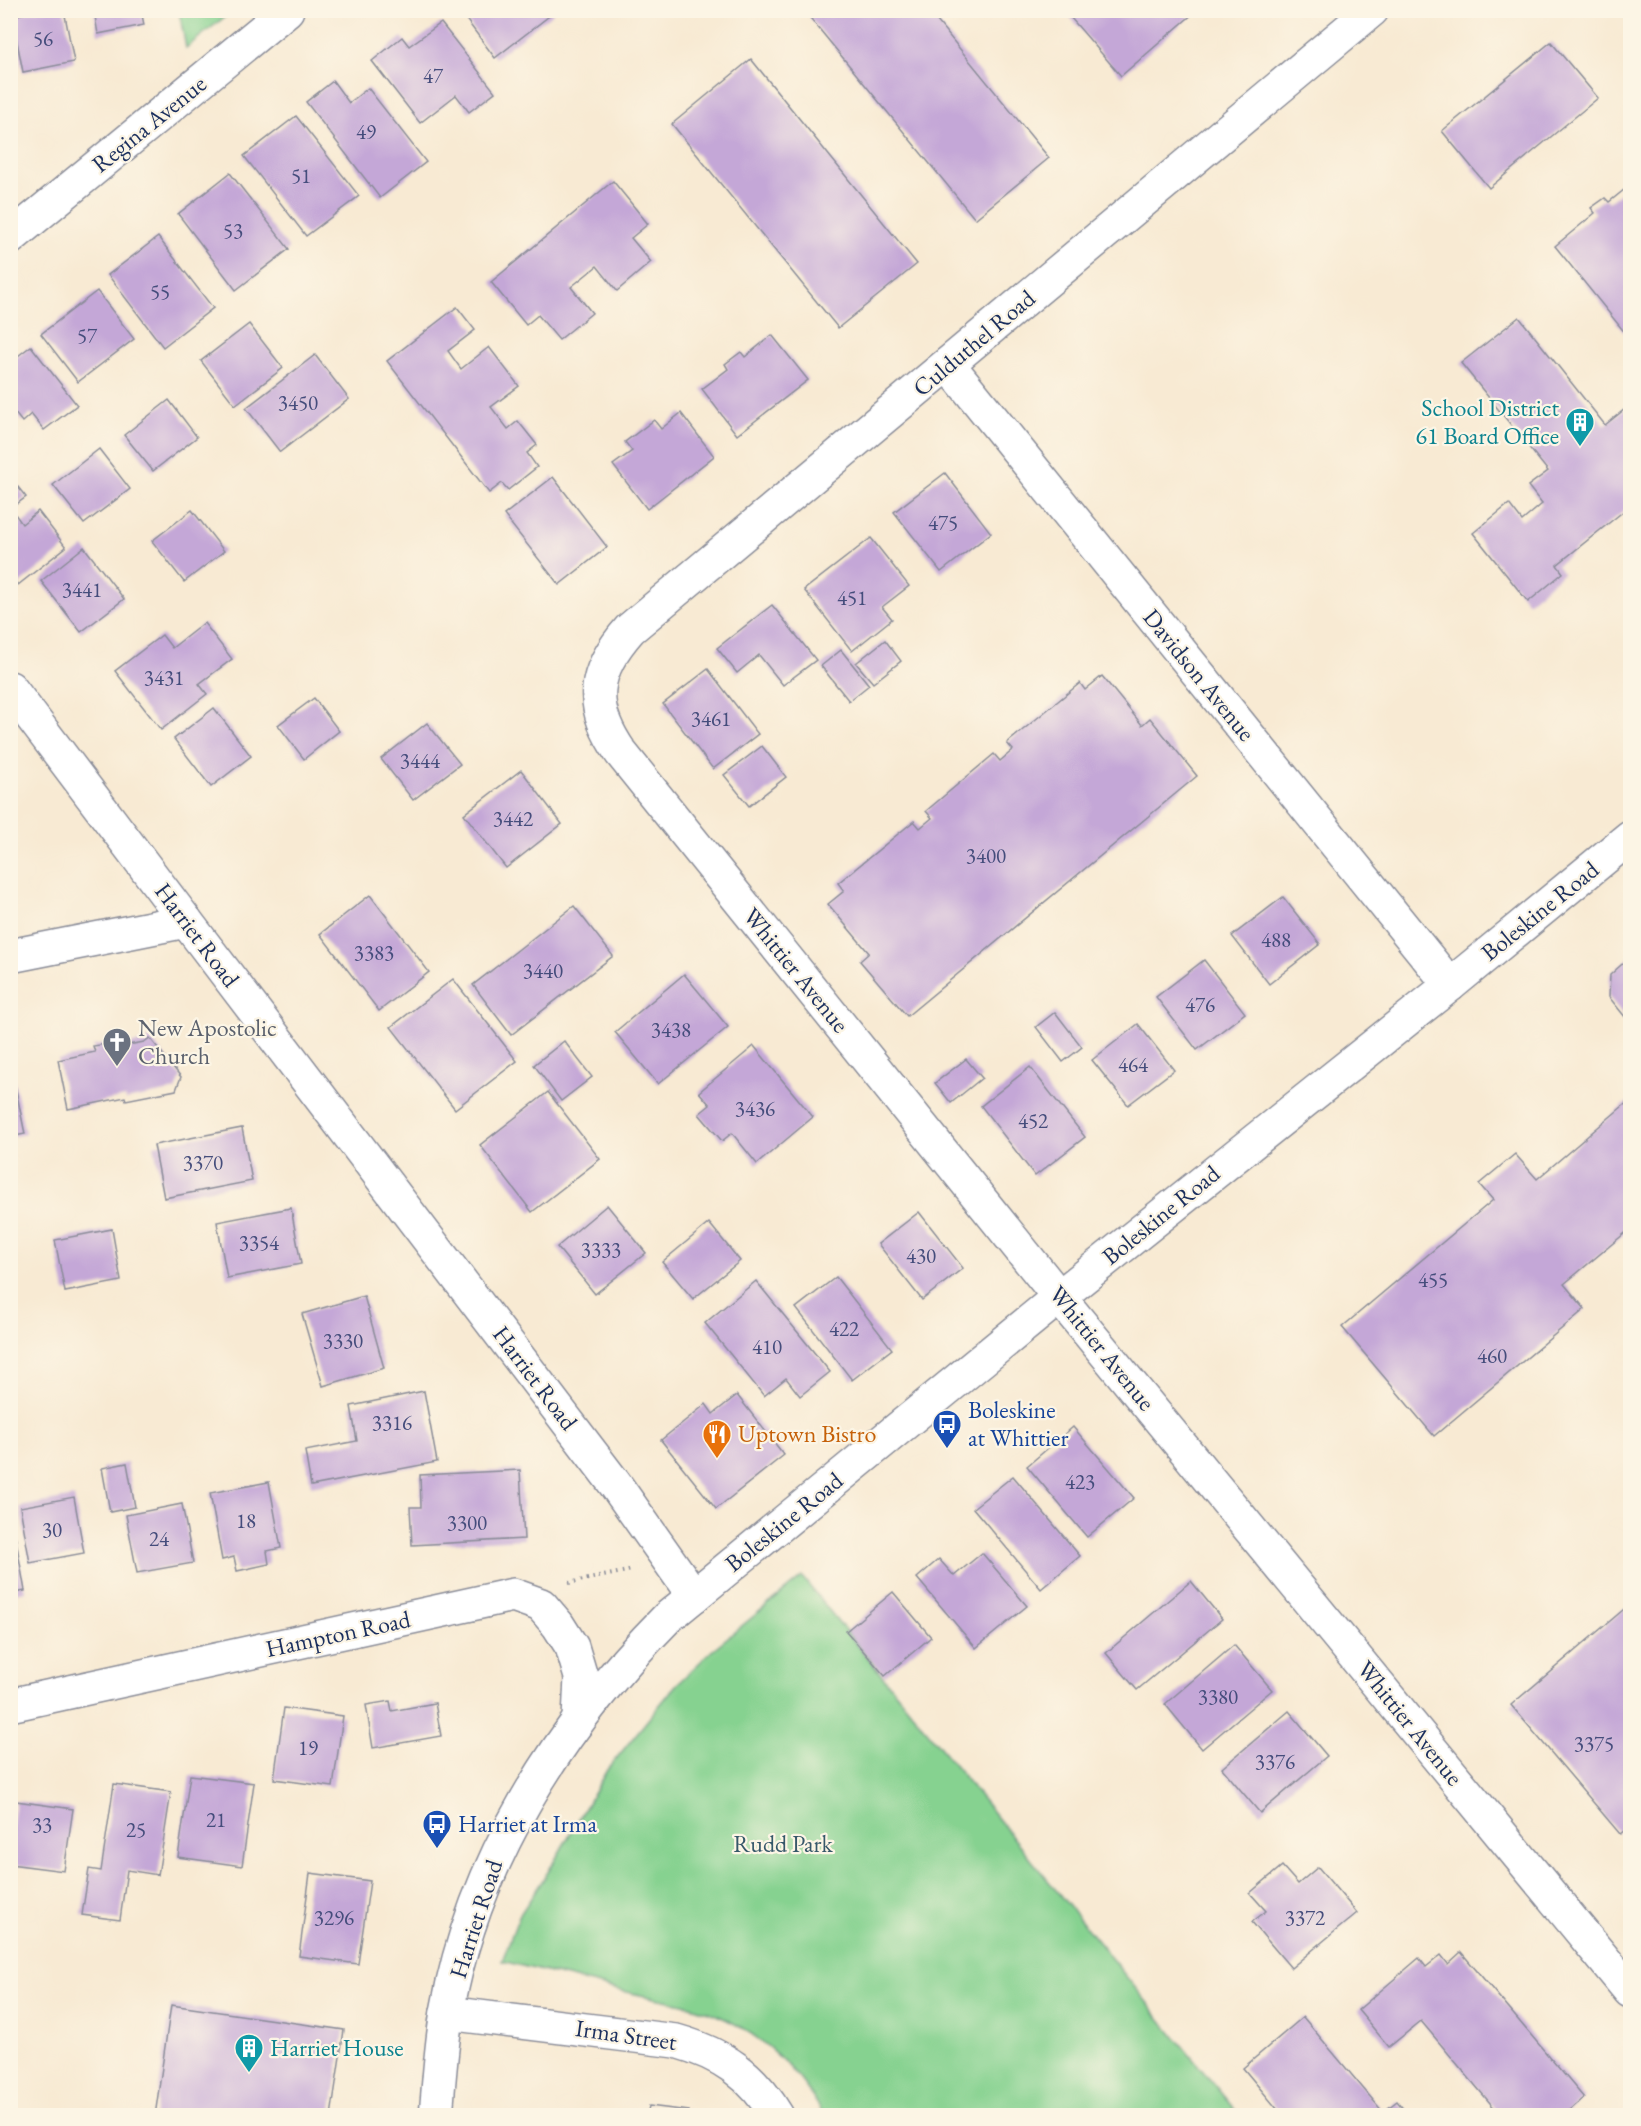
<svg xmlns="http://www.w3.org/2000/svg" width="1641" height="2126" font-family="'EB Garamond',serif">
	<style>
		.green { fill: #86d290; stroke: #508077; stroke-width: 1.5 }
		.building { fill: #c4a7d7 }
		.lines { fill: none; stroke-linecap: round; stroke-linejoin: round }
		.minor-casing { stroke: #8a8c98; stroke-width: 36 }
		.major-casing { stroke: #8a8c98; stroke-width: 36 }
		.path { stroke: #8a8c98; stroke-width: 4; stroke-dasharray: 1.5 4.5; stroke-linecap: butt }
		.minor { stroke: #fff; stroke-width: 33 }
		.major { stroke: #fff; stroke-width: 33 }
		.labels { text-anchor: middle; stroke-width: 4.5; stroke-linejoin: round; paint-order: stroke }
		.number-label { font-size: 21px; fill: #454d7c }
		.street-label { font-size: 24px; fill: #1b2f5e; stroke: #fcf5e5 }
		.culture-label { font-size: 24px; fill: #0d838f; stroke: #fcf5e5; text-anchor: end }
		.worship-label { font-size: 24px; fill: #5b616d; stroke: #fcf5e5; text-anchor: start }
		.transit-label { font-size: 24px; fill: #164399; stroke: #fcf5e5; text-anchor: start }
		.food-label { font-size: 24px; fill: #c56008; stroke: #fcf5e5; text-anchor: start }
		.park-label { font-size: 24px; fill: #36586a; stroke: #fcf5e5 }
	</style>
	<rect width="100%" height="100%" fill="#fcf5e5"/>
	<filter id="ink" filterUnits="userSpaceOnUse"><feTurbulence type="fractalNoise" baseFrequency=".0167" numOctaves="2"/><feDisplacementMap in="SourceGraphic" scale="12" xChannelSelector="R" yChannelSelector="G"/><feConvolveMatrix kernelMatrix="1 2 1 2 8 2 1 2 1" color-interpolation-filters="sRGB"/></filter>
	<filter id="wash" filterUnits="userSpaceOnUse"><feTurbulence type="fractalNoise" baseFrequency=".008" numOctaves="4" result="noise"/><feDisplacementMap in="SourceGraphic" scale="24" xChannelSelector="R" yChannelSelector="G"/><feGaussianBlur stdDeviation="1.35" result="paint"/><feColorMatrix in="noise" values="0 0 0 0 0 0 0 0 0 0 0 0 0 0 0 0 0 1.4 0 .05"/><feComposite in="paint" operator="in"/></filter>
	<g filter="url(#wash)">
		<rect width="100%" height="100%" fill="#f8ead3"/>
		<g class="green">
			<polygon points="179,11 179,10 232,11 186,48"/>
			<path d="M802 1577 1193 2059 1239 2115H824C794 2063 752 2024 694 2007 674 2001 652 1998 631 1993 588 1982 545 1972 502 1961L519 1916 548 1872 607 1770 676 1685 717 1646Z"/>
		</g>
		<g id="blocks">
			<g class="building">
				<polygon points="40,10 64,10 74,62 23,72 12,16"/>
				<polygon points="94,10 141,10 144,25 98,34"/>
				<polygon points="459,10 551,10 553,13 495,58"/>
				<polygon points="811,10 928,10 1049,158 975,219 807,14"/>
				<polygon points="1064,10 1194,10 1195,12 1121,76"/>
				<polygon points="441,23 495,92 469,112 456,95 420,123 372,61 402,37 409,46"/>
				<polygon points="1551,42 1598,98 1489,188 1442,131"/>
				<polygon points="751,59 917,264 838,328 672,124"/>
				<polygon points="333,81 349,103 368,88 426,162 380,198 306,102"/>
				<polygon points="296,116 359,196 306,236 244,156"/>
				<polygon points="230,173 289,249 236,290 178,214"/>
				<polygon points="613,181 648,224 631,238 651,262 617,291 597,266 571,287 592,313 559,340 538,315 526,325 491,282"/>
				<polygon points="1630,185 1630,339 1555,246 1595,213 1591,208 1605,198 1609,202"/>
				<polygon points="158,237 213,308 163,347 108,275"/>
				<polygon points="97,291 134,339 78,382 41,334"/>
				<polygon points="457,307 475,330 448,351 461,369 489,347 519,386 491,407 508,429 518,421 537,445 527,453 537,467 508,490 502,483 489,493 387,361"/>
				<polygon points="1519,317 1605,425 1630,405 1630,506 1557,565 1563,573 1528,602 1473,533 1509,504 1522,521 1542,504 1528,486 1548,471 1461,363"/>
				<polygon points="249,324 283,368 235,405 201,361"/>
				<polygon points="772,335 808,380 737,435 702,389 728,369 725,364 741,352 745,357"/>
				<polygon points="31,346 77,405 44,430 31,414 22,422 10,407 10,362"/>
				<polygon points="315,355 349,399 280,452 246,408"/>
				<polygon points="169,400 197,437 153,471 124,435"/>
				<polygon points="681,413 714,456 647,509 613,465 632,451 625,442 654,420 661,429"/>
				<polygon points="99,449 130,489 84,524 53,485"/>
				<polygon points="945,473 991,533 941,572 894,512"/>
				<polygon points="10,477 26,497 10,509"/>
				<polygon points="553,477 607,547 559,585 504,515"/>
				<polygon points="192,510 224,551 184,582 152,541"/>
				<polygon points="38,511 66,547 18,585 10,576 10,518 15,514 22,524"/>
				<polygon points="871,538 909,586 882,607 892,619 852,651 804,590"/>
				<polygon points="84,547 124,599 81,632 41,581"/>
				<polygon points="772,605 816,660 783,685 759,655 737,673 717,648"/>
				<polygon points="204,623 232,659 199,684 207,694 161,730 115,671 162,635 172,648"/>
				<polygon points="885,640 901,661 873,683 856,663"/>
				<polygon points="841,650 869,685 849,701 821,666"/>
				<polygon points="708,669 758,734 713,769 663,704"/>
				<polygon points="1102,676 1142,725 1150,718 1197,776 907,1016 860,961 869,953 828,904 844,891 838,883 914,821 920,828 932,818 926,811 994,754 1000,761 1013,750 1007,743 1080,683 1085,690"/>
				<polygon points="314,698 339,731 304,759 278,725"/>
				<polygon points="214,708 251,756 211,787 174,739"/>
				<polygon points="427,723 460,764 413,800 381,759"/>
				<polygon points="762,746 786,777 749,806 724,775"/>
				<polygon points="521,770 562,824 506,868 464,814"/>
				<polygon points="370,895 429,972 379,1011 320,934"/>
				<polygon points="1283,897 1320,944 1269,984 1232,936"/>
				<polygon points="574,906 613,956 511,1035 473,985"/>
				<polygon points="1630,957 1630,1023 1609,997 1610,975"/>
				<polygon points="1204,960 1245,1013 1197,1050 1156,997"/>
				<polygon points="684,974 728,1027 658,1084 615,1032"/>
				<polygon points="453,979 517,1061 455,1109 391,1027"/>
				<polygon points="1055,1012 1082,1047 1063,1062 1036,1027"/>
				<polygon points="1138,1024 1174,1070 1128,1105 1092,1060"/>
				<polygon points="150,1038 181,1077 176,1090 126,1100 125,1097 68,1109 58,1060 95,1052 93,1046 106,1044 107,1049 144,1042"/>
				<polygon points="564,1041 592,1077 561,1101 534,1065"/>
				<polygon points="754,1046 813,1117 757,1164 732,1133 722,1141 699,1114 710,1105 699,1092"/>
				<polygon points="966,1059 982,1078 951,1103 935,1083"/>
				<polygon points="1030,1067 1085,1137 1035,1176 981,1106"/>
				<polygon points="10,1070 12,1070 25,1134 10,1137"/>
				<polygon points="548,1092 600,1159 532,1212 480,1145"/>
				<polygon points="1630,1100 1630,1229 1564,1284 1585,1309 1434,1436 1342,1327 1493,1200 1479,1184 1515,1154 1537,1179"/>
				<polygon points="242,1128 252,1181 164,1198 154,1145"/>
				<polygon points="607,1205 646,1253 595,1294 557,1247"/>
				<polygon points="291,1208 301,1264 227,1278 217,1222"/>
				<polygon points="919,1212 963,1268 922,1300 878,1244"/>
				<polygon points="709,1223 740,1261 693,1299 662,1262"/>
				<polygon points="112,1229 121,1281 65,1292 55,1240"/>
				<polygon points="836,1277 892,1349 852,1380 796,1308"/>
				<polygon points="756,1281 830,1372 800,1396 786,1378 764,1396 705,1323"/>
				<polygon points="364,1296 384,1368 323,1386 302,1314"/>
				<polygon points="424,1391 437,1462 311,1486 305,1451 357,1441 351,1406"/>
				<polygon points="737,1395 784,1455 716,1509 661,1440 706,1404 713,1414"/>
				<polygon points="1073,1427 1134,1498 1087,1537 1027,1466"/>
				<polygon points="127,1463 135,1507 110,1512 102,1468"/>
				<polygon points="520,1470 524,1539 412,1545 410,1507 421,1507 420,1475"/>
				<polygon points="1013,1476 1080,1556 1041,1589 973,1508"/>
				<polygon points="269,1482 281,1548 267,1551 269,1564 237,1571 234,1557 222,1560 210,1493"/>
				<polygon points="74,1497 84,1553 30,1563 20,1507"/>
				<polygon points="182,1504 193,1563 137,1573 126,1515"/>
				<polygon points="12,1518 25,1591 10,1594 10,1519"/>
				<polygon points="982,1553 1027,1606 976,1648 917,1578 939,1559 954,1576"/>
				<polygon points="1191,1581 1222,1619 1137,1690 1106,1653"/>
				<polygon points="893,1592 931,1637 885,1676 846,1631"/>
				<polygon points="1630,1604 1630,1826 1620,1834 1511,1705"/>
				<polygon points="1234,1645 1272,1690 1202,1749 1165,1704"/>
				<polygon points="390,1701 392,1711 435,1703 441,1736 373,1748 366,1705"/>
				<polygon points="284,1708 343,1716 333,1787 274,1779"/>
				<polygon points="1289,1711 1327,1756 1260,1813 1222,1768"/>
				<polygon points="190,1775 254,1783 242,1866 178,1857"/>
				<polygon points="114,1784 171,1792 158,1875 127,1870 120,1920 82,1915 89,1869 101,1871"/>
				<polygon points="16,1801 73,1809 64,1871 10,1864 10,1841"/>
				<polygon points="1282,1866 1298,1884 1318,1867 1357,1913 1291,1968 1252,1922 1266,1911 1250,1893"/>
				<polygon points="310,1873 370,1881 358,1964 299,1956"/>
				<polygon points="1461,1952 1584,2098 1563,2116 1501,2116 1421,2021 1389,2047 1358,2010 1419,1958 1426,1967 1441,1955 1448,1964"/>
				<polygon points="171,2005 344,2030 331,2116 155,2116"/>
				<polygon points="1303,2017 1383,2112 1397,2101 1409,2116 1283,2116 1243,2068"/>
				<polygon points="649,2106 689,2111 689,2116 647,2116"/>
			</g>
		</g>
	</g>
	<g filter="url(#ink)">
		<use href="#blocks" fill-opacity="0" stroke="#8a8c98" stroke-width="1.5"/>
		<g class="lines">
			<g class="minor-casing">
				<g id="minor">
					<path d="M1372 10 630 629C592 672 588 706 621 753L1059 1297 1630 1991"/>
					<polyline points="10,238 287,10"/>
					<polyline points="948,364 1450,985"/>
					<polyline points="10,688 186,921 615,1484 694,1596"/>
					<polyline points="10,956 186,921"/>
					<polyline points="10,1705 513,1595 541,1605 558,1625 572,1647 581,1677 579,1719"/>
					<path d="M447 2013 676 2041C722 2054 752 2074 777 2116"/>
				</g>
			</g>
			<g class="major-casing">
				<path id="major" d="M436 2116C439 2081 441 2046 447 2012 474 1860 560 1726 667 1618L1059 1297 1450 985 1630 837"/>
			</g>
			<polyline class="path" points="569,1583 632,1570"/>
			<use href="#minor" class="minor"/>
			<use href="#major" class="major"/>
		</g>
	</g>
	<defs>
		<g id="building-pin" transform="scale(1.5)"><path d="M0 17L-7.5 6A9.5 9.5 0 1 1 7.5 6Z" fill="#0f9aa8" stroke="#fcf5e5"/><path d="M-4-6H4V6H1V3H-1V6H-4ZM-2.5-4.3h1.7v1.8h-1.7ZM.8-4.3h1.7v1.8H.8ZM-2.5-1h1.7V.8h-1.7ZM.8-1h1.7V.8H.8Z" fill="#fff"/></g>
		<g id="church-pin" transform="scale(1.5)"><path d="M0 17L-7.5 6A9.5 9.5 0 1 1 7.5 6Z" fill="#6b7280" stroke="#fcf5e5"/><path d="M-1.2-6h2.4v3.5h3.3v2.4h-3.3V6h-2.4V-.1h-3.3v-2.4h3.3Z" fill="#fff"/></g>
		<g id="bus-pin" transform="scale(1.5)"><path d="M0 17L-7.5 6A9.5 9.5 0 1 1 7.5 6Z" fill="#1a4fb4" stroke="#fcf5e5"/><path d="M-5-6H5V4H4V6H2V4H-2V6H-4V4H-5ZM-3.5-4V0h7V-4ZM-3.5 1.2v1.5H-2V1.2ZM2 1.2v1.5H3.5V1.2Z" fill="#fff"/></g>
		<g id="restaurant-pin" transform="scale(1.5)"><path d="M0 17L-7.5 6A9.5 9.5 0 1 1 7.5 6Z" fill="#e8710a" stroke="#fcf5e5"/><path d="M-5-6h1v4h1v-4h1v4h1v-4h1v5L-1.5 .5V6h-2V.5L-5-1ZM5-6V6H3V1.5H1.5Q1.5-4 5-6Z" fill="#fff"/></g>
	</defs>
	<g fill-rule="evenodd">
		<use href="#building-pin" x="1580" y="422"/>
		<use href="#church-pin" x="117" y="1042"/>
		<use href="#bus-pin" x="947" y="1424"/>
		<use href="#restaurant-pin" x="717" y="1434"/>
		<use href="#bus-pin" x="437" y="1824"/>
		<use href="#building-pin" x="249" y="2048"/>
	</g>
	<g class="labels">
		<g class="number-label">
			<text x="43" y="46">56</text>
			<text x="433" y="83">47</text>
			<text x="366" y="139">49</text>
			<text x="301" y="183">51</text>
			<text x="233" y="238">53</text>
			<text x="160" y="299">55</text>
			<text x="87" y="343">57</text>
			<text x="298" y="410">3450</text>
			<text x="943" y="530">475</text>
			<text x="82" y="597">3441</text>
			<text x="852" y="605">451</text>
			<text x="164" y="685">3431</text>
			<text x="711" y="726">3461</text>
			<text x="420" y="768">3444</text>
			<text x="513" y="826">3442</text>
			<text x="986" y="863">3400</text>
			<text x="1276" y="947">488</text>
			<text x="374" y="960">3383</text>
			<text x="543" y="978">3440</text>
			<text x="1200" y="1012">476</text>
			<text x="671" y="1037">3438</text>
			<text x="1133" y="1072">464</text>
			<text x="755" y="1116">3436</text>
			<text x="1033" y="1128">452</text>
			<text x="203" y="1170">3370</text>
			<text x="259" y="1250">3354</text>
			<text x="601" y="1257">3333</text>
			<text x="921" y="1263">430</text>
			<text x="1433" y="1287">455</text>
			<text x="844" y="1336">422</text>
			<text x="343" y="1348">3330</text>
			<text x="767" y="1354">410</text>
			<text x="1492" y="1363">460</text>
			<text x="392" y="1430">3316</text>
			<text x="1080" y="1489">423</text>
			<text x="246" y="1528">18</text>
			<text x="467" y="1530">3300</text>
			<text x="52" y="1537">30</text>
			<text x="159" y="1546">24</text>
			<text x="1218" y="1704">3380</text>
			<text x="1594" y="1751">3375</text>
			<text x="308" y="1755">19</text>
			<text x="1275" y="1769">3376</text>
			<text x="216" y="1827">21</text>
			<text x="42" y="1832">33</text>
			<text x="136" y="1837">25</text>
			<text x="334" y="1925">3296</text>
			<text x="1305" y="1925">3372</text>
		</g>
		<g class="street-label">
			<text transform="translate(149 124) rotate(-39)" y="8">Regina Avenue</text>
			<text transform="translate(974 343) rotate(-40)" y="8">Culduthel Road</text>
			<text transform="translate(1199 675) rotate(51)" y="8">Davidson Avenue</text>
			<text transform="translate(1540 911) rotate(-39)" y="8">Boleskine Road</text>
			<text transform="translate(197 935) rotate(53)" y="8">Harriet Road</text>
			<text transform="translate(796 970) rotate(51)" y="8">Whittier Avenue</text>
			<text transform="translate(1161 1215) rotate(-39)" y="8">Boleskine Road</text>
			<text transform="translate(1102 1348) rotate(51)" y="8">Whittier Avenue</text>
			<text transform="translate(535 1378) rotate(53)" y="8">Harriet Road</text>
			<text transform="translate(784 1522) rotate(-39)" y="8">Boleskine Road</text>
			<text transform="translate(338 1634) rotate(-12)" y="8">Hampton Road</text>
			<text transform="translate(1410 1723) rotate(51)" y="8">Whittier Avenue</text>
			<text transform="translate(476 1919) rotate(-72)" y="8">Harriet Road</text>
			<text transform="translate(626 2035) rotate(8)" y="8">Irma Street</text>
		</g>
		<g class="culture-label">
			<text x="1559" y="416">School District<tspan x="1559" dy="28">61 Board Office</tspan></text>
			<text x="270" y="2056" text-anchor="start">Harriet House</text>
		</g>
		<g class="worship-label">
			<text x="138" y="1036">New Apostolic<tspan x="138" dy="28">Church</tspan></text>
		</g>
		<g class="transit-label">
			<text x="968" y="1418">Boleskine<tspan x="968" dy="28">at Whittier</tspan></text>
			<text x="458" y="1832">Harriet at Irma</text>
		</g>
		<g class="food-label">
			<text x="738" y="1442">Uptown Bistro</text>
		</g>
		<g class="park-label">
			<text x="783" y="1852">Rudd Park</text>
		</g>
	</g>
	<rect width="1641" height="2126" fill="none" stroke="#fcf5e5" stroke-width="36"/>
</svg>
